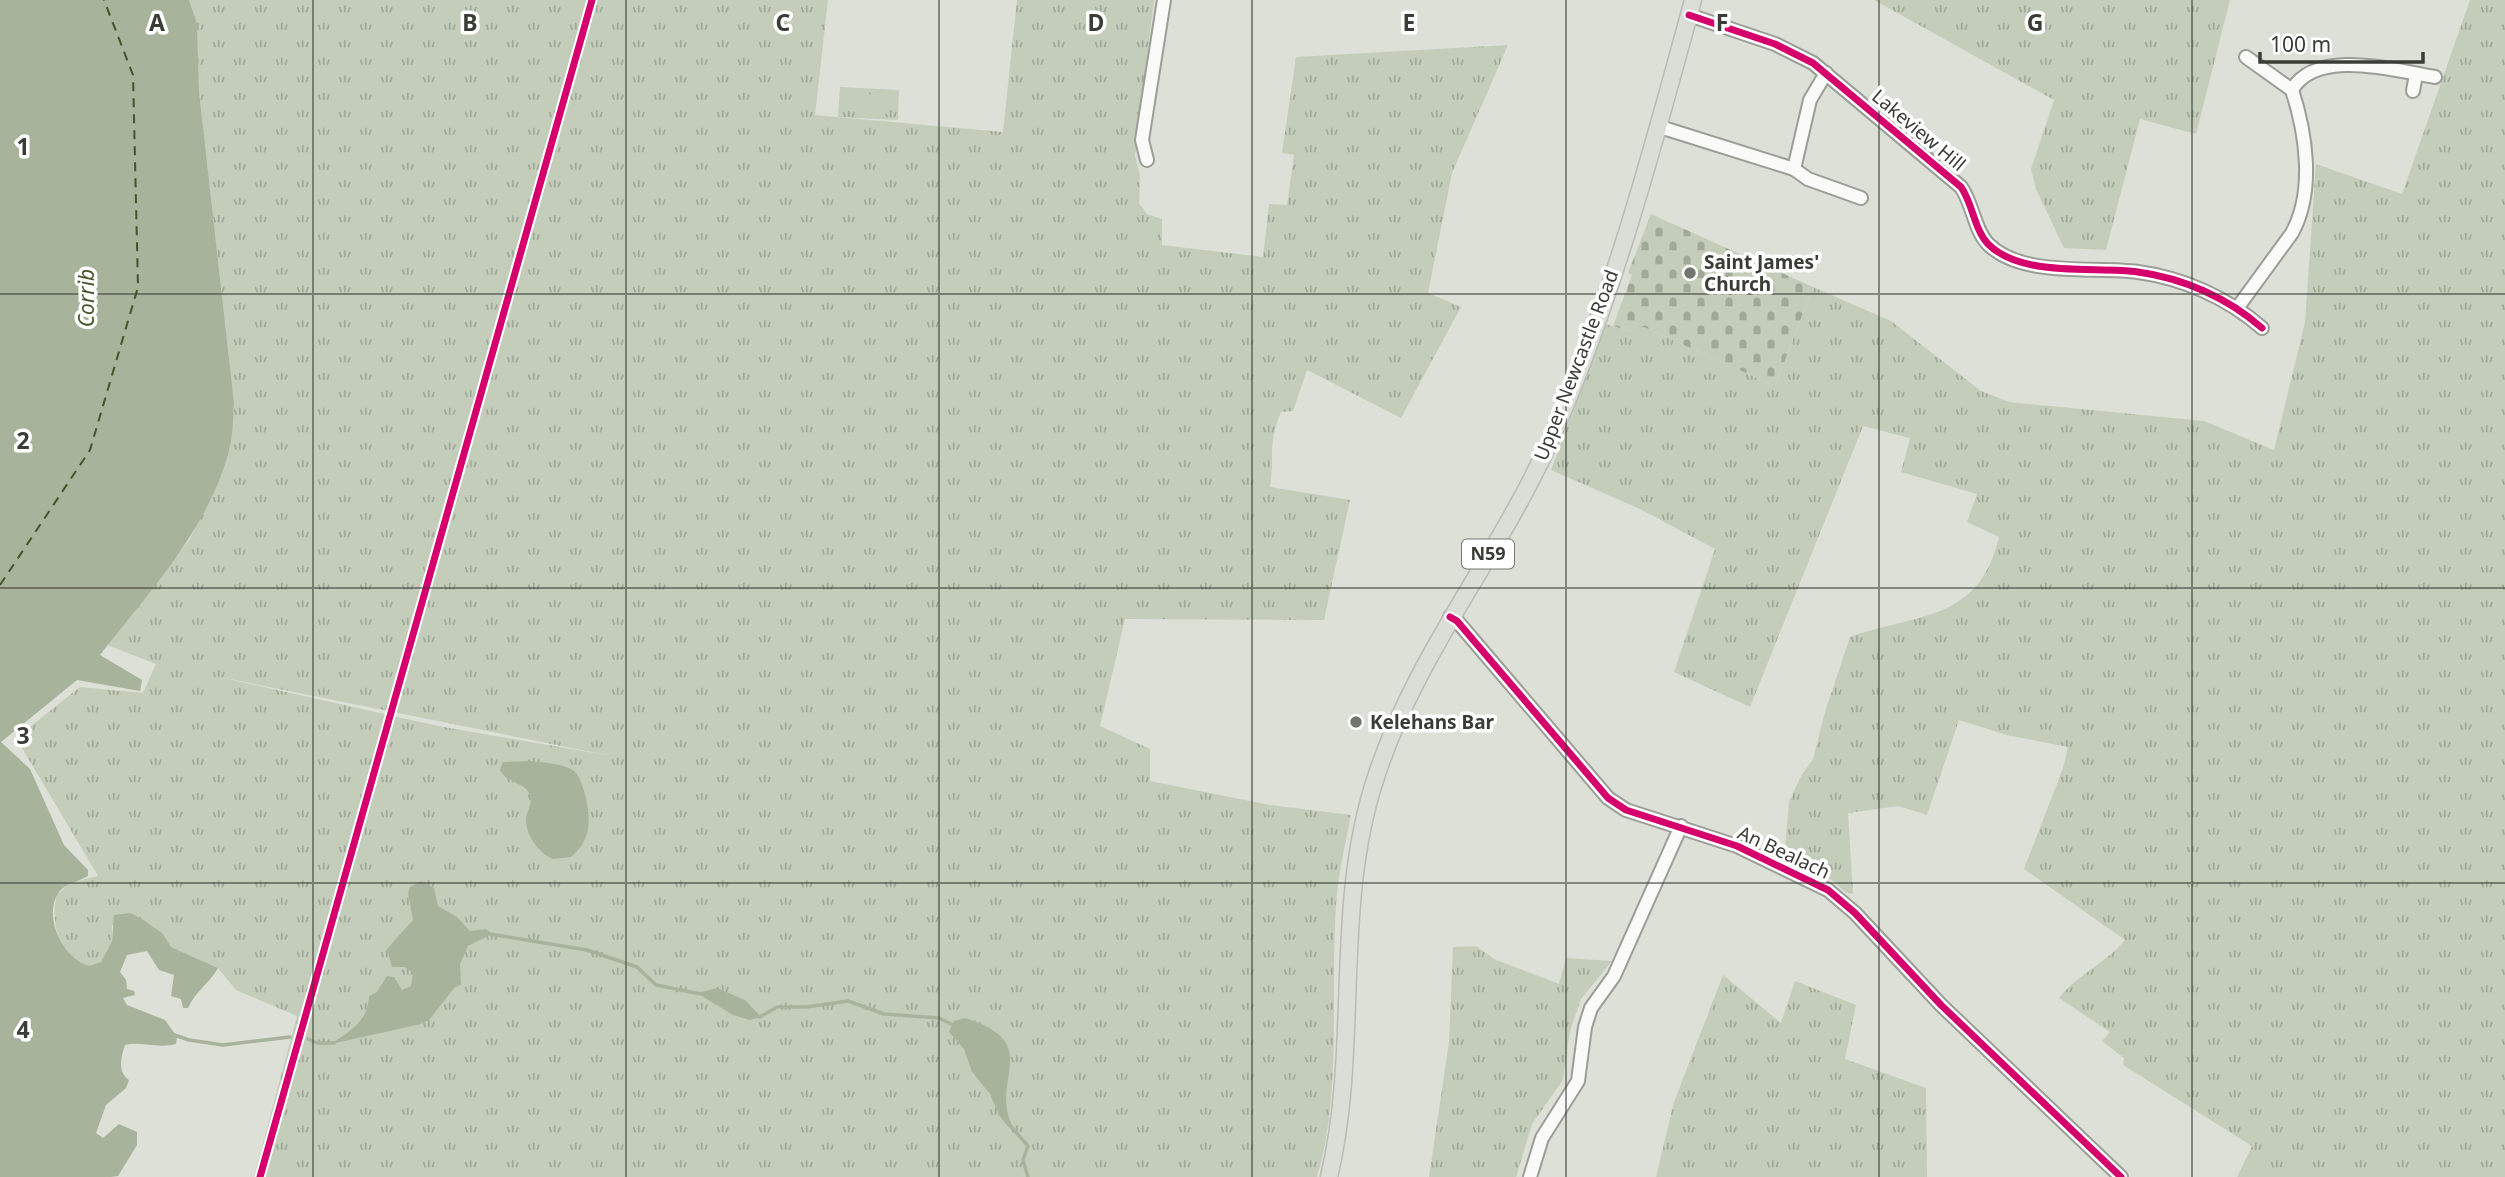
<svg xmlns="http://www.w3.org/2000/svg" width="2505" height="1177" font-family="'Noto Sans',sans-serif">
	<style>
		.grass { fill: url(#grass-tufts); fill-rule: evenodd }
		.cemetery { fill: url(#cemetery-stones) }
		.pitch { fill: #c4cdba }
		.water { fill: #a8b39c }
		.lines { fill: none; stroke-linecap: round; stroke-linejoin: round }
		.stream { stroke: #a8b39c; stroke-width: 3.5 }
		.ferry { stroke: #435627; stroke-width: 2; stroke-dasharray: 9 7; stroke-linecap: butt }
		.minor-casing { stroke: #9b9e97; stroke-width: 16 }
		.major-casing { stroke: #b9bbb6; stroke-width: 19 }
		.minor { stroke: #fafaf9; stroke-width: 12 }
		.major { stroke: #dbded7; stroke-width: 16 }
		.cycleway-casing { stroke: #fff; stroke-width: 11 }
		.cycleway { stroke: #d6006c; stroke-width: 7 }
		.grid { fill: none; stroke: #3a3d36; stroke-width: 2; stroke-opacity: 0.55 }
		.poi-dot { fill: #73766e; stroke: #fff; stroke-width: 2.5 }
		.labels { text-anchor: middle; stroke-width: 7; stroke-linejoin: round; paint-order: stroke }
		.shield { fill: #fff; stroke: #757772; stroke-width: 2 }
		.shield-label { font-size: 18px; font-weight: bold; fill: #3a3d36 }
		.street-label { font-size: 19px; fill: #3a3d36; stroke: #fff }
		.poi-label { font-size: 19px; font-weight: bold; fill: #3a3d36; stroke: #fff; text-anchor: start }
		.water-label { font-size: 21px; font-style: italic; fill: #435627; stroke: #fff }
		.grid-label { font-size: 23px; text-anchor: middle; font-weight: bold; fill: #3a3d36; stroke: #fff; stroke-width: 7; stroke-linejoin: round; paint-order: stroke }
	</style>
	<defs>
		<pattern id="grass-tufts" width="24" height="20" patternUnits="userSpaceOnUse" patternTransform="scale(1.75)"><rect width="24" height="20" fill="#c4cdba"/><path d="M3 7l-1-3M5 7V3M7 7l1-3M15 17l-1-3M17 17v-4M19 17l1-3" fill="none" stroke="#a0a898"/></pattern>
		<pattern id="cemetery-stones" width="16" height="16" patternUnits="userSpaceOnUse" patternTransform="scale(1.75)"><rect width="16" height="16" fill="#c4cdba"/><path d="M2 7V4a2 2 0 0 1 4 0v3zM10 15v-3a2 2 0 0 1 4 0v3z" fill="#a0a898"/></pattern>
	</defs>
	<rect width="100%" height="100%" fill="#dce0d7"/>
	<g class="grass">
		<path d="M189 0H828L815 115 1003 132 1017 0H1154L1135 156 1140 175 1139 203 1147 214 1162 219V245L1263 257 1269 204 1287 205 1294 155 1282 153 1296 57 1508 45 1452 173 1428 293 1461 307 1401 418 1307 370 1293 411 1281 412C1267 446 1275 454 1270 487L1350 500 1324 620 1125 619 1100 726 1150 749V781L1270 805 1351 815C1345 845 1338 875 1336 905 1330 991 1342 1095 1317 1177H254L297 1016 236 990 218 968 171 947 163 934 112 925V941L101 962 89 966C61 959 49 922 57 895L70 883 98 876 16 738 80 687 143 693 156 664 107 645 190 539 230 449 234 403 199 91 197 23ZM210 675 606 755 438 726Z"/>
		<polygon points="1874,0 2230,0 2196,134 2140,119 2106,250 2064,248 2036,189 2031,169 2054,100"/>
		<path d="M2470 0H2505V1177H2237L2252 1146 2123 1065 2124 1058 2102 1041 2110 1032 2059 998C2078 974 2105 964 2125 940L2024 869 2063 768 2068 747 2007 735 1959 720 1927 815 1898 806 1848 813 1853 894C1843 894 1837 881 1826 877 1812 872 1788 872 1780 859L1785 848 1789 802 1801 776 1813 759 1825 712 1850 637C1918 613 1979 622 1999 537L1967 522 1977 494 1901 472 1910 438 1863 426 1750 707 1674 672 1715 549 1640 509 1551 470 1606 324 1631 332 1635 323 1775 386 1813 287 1891 321 1981 391 2009 402 2204 421 2274 450 2305 322 2316 164 2402 194Z"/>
		<polygon points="840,87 899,90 898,120 838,117"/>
		<polygon points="1476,946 1494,959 1559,984 1566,958 1612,961 1581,999 1570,1031 1563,1080 1532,1124 1516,1177 1429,1177 1449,1042 1453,947"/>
		<polygon points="1723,975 1781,1023 1795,981 1856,1005 1845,1059 1926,1088 1927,1177 1656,1177 1674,1102"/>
	</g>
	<polygon class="cemetery" points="1651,214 1813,287 1775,386 1635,323 1631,332 1613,326 1632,275 1628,273"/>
	<polygon class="pitch" points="850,93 889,95 887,114 848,111"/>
	<g class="water">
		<path d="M0 0H189L197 23 199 91 234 403C233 418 233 436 229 451 207 531 149 592 100 655L142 680 140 691 77 680 1 742 30 769 64 845 88 870V876C78 882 66 883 59 892 42 916 63 959 89 966L101 962 112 941 114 915 130 913 142 919 163 934 171 947 218 968C210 983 196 990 188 1008H183L181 999 171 996 174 975 159 970 147 951 127 955 120 972 126 980 127 989 134 991 135 995 123 998 127 1005 165 1020 177 1037 176 1044C158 1049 141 1041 125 1045 121 1057 117 1071 129 1080L126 1088 106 1105 96 1133 103 1138 119 1124 137 1132V1145L118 1176 111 1177H0Z"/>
		<path d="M531 761C543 763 564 763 574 771 580 776 582 785 584 791 591 817 593 838 571 857L553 859C539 853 526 836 526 820 526 810 534 804 529 793 523 782 508 784 500 770L503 762Z"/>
		<path d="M421 881 434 888 438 906 457 917 470 931 486 929 492 934 468 946 460 964 461 985 455 987 429 1020 421 1024 331 1044C352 1029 367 1023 369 996L377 992 387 976 394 977 402 990 411 986 413 973 405 967H392L387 949 413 920 408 893 410 887Z"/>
		<polygon points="717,988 745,1000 761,1017 750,1020 733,1015 697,993"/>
		<path d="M965 1018C1044 1043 991 1077 1011 1123L1009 1128 999 1115 990 1094 972 1072 964 1049 949 1032 954 1021Z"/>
	</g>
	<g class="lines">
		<g class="stream">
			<polyline points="490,934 587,950 637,967 656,985 701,994"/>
			<polyline points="760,1017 777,1007 806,1007 848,1001 884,1014 939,1018 953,1025"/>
			<polyline points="169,1033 189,1040 223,1045 290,1037"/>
			<polyline points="308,1039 317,1043 334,1043"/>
			<polyline points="1008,1123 1028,1146 1023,1160 1028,1177"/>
		</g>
		<polyline class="ferry" points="0,585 90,450 138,287 133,75 104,0"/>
		<g class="minor-casing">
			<g id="minor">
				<path d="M1689 15 1775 44 1813 63 1961 187C1973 204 1974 229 1988 244 2022 278 2095 266 2138 272 2183 278 2228 298 2262 328"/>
				<path d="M2292 90C2316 47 2397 71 2435 77"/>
				<polyline points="2413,91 2416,74"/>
				<polyline points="1657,126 1794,169 1808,179 1861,198"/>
				<polyline points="1147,160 1142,140 1164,0"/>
				<polyline points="1794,169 1810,100 1826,73"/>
				<path d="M2238 307 2292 233C2315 191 2306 133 2292 90L2246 57"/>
				<polyline points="1450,617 1457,621 1608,798 1626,810 1737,846 1828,890 1855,913 1941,1005 2121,1177"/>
				<polyline points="1530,1177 1542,1138 1578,1081 1585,1027 1591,1008 1614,976 1681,826"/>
			</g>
		</g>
		<g class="major-casing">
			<path id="major" d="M1329 1177C1360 1047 1333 909 1375 780 1414 657 1498 557 1550 441 1611 305 1654 144 1693 0"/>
		</g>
		<use href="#minor" class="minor"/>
		<use href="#major" class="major"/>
		<g class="cycleway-casing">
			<g id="cycleway">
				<path d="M1689 15 1775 44 1813 63 1961 187C1973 204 1974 229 1988 244 2022 278 2095 266 2138 272 2183 278 2228 298 2262 328"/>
				<polyline points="1450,617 1457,621 1608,798 1626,810 1737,846 1828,890 1855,913 1941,1005 2121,1177"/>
				<polyline points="260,1177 592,0"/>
			</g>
		</g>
		<use href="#cycleway" class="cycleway"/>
	</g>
	<path class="grid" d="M313 0V1177M626 0V1177M939 0V1177M1252 0V1177M1566 0V1177M1879 0V1177M2192 0V1177M0 294H2505M0 588H2505M0 883H2505"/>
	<g class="poi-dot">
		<circle cx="1690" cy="273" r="7"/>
		<circle cx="1356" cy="722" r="7"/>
	</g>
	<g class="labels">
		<rect class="shield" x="1462" y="539.5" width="52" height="29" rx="5"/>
		<g class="shield-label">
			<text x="1488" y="560">N59</text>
		</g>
		<g class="street-label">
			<text transform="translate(1919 130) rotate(40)" y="7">Lakeview Hill</text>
			<text transform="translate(1576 365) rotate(-69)" y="7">Upper Newcastle Road</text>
			<text transform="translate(1784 852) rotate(25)" y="7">An Bealach</text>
		</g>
		<g class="poi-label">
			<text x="1704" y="269">Saint James'<tspan x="1704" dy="22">Church</tspan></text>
			<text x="1370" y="729">Kelehans Bar</text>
		</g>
		<g class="water-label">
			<text transform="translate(87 298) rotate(-90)" y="7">Corrib</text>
		</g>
	</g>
	<g class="grid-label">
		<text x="157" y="31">A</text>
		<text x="470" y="31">B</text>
		<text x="783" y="31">C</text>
		<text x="1096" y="31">D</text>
		<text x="1409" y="31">E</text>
		<text x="1722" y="31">F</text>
		<text x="2035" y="31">G</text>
		<text x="23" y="155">1</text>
		<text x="23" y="449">2</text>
		<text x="23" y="744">3</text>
		<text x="23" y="1038">4</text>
	</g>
	<path d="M2260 52v10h163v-10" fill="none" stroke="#3a3d36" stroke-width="3.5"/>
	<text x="2270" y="52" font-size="21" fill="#3a3d36" stroke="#ffffff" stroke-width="5" paint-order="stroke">100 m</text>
</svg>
